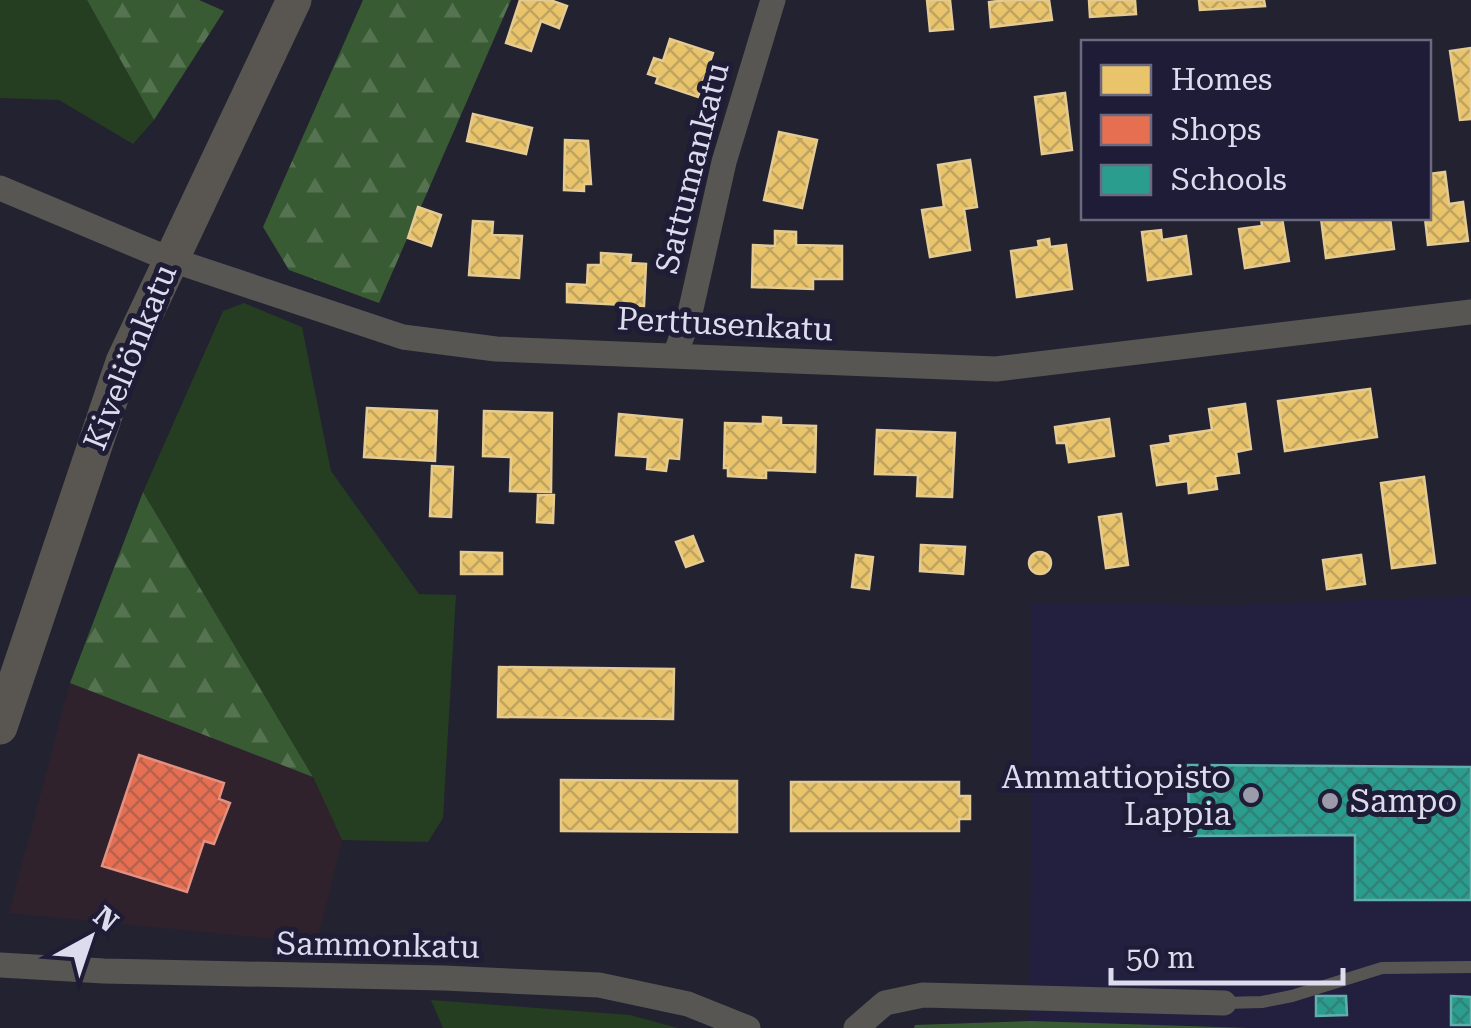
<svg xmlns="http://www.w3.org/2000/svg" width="1471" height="1028" font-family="'Roboto Serif',serif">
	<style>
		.commercial { fill: #30222c }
		.built { fill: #23203f }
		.green { fill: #253d21 }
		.forest { fill: url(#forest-firs) }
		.homes { fill: url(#homes-cross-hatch); stroke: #e5cb92; stroke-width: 2.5 }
		.shops { fill: url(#shops-cross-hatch); stroke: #e49080; stroke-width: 2.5 }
		.schools { fill: url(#schools-cross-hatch); stroke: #5fb0ac; stroke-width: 2.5 }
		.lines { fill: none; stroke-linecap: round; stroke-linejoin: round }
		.lane { stroke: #585653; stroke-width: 12 }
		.street { stroke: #585653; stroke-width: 25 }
		.secondary { stroke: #595651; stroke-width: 35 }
		.poi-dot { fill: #9b9bac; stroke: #1e1c36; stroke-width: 4 }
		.labels { text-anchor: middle; stroke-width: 10; stroke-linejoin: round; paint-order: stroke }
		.street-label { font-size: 32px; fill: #dcdcee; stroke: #1e1c36 }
		.poi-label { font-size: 32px; fill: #dcdcee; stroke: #1e1c36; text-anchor: end }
	</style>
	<defs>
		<pattern id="forest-firs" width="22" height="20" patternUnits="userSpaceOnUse" patternTransform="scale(2.5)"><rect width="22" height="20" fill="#395b33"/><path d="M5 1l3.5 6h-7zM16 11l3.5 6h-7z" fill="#557251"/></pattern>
		<pattern id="homes-cross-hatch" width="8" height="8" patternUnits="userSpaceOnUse" patternTransform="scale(2.5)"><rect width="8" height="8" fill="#e9c46a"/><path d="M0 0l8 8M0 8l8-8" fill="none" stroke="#bfa461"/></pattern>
		<pattern id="shops-cross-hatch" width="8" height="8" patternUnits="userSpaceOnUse" patternTransform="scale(2.5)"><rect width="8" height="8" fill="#e76f51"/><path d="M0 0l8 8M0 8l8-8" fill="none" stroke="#b6624e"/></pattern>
		<pattern id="schools-cross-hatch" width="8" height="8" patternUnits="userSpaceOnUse" patternTransform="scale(2.5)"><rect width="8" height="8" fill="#2a9d8f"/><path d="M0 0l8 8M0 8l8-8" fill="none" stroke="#318279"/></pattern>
	</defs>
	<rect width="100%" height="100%" fill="#232230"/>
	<polygon class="commercial" points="70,683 313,777 342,840 317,943 9,913"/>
	<polygon class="built" points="1471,596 1471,1028 1250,1028 1030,1021 1032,603 1236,605"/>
	<g class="green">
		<polygon points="0,0 87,0 154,120 133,144 59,100 0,98"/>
		<polygon points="244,303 302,327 331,471 419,594 456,595 443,818 428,842 342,840 313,777 143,492 223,311"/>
		<polygon points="431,1000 630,1015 678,1028 443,1028"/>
	</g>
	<g class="forest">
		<polygon points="87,0 199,0 224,11 154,120"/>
		<polygon points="363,0 511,0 379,303 289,270 263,227"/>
		<polygon points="143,492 313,777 70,683"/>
		<polygon points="1030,1021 1250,1028 914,1028 915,1025"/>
	</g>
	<g class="homes">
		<polygon points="520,0 550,0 567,6 559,28 541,21 531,51 506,43"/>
		<polygon points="927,0 950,0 953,29 930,31"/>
		<polygon points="1008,0 1049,0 1052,20 991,27 989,2"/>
		<polygon points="1089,0 1135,0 1136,14 1090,17"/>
		<polygon points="1199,0 1264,0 1265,6 1200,10"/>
		<polygon points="670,39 713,53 698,97 656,83 658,77 648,74 654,58 663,61"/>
		<polygon points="1471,48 1471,119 1460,120 1450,51"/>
		<polygon points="1065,93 1072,150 1042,154 1035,97"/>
		<polygon points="473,114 532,128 526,154 467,141"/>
		<polygon points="779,132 817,140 802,208 764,200"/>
		<polygon points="565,140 588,141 591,184 584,184 584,191 564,190"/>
		<polygon points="970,160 977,207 964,209 970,250 930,257 922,210 944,207 938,165"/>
		<polygon points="1445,172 1449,204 1463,202 1468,241 1428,245 1425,218 1428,218 1428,174"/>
		<polygon points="418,207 441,215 431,246 408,238"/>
		<polygon points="1261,218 1282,218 1289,261 1245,268 1239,229 1262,226"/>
		<polygon points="1321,218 1390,218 1394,249 1326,258"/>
		<polygon points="473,221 493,222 492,235 522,236 519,278 469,275"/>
		<polygon points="1161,230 1162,240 1186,236 1191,274 1148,280 1142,232"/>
		<polygon points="775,231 796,232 796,245 842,246 842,279 813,279 813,289 752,287 753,245 775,246"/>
		<polygon points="1049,239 1050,247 1066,245 1072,289 1017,297 1011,251 1039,247 1038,241"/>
		<polygon points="601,253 631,255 630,263 646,264 644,306 567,302 567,284 587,285 588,265 601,265"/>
		<polygon points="1370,389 1377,437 1285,451 1278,401"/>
		<polygon points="1245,404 1251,449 1236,452 1239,473 1215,476 1217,489 1189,493 1188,481 1157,485 1151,446 1171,443 1170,436 1212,430 1209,409"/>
		<polygon points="367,408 437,411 435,461 364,457"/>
		<polygon points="484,411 552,413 551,492 510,491 511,457 483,456"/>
		<polygon points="619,414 682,420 679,459 668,458 666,471 647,469 648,457 616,455"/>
		<polygon points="763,417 781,418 781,425 816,426 815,472 766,470 766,478 728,476 728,468 724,468 725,423 763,424"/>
		<polygon points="1109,419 1114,456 1069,462 1066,443 1057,443 1055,427"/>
		<polygon points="877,430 955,433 952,497 917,496 918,475 875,474"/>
		<polygon points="432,466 453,467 451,517 430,516"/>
		<polygon points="1424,477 1435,563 1392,568 1381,483"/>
		<polygon points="538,495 554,495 553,523 537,522"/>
		<polygon points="1121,514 1128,565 1106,568 1099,517"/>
		<polygon points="693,536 703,561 686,567 676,542"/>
		<polygon points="921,545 965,547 963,574 920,571"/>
		<polygon points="461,552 502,553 502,574 461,574"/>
		<circle cx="1040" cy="563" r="11"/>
		<polygon points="856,555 873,557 869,589 852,587"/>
		<polygon points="1361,555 1365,584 1327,589 1323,560"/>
		<polygon points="499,667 674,669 673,719 498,717"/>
		<polygon points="561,780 737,781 737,832 561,831"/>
		<polygon points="791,782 959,782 959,796 970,796 970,819 959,819 959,831 791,831"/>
	</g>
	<polygon class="shops" points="139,755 224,783 219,799 230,803 214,844 204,841 187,892 102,866"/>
	<g class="schools">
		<polygon points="1188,765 1471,767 1471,900 1355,900 1355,835 1189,836"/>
		<polygon points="1316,996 1346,996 1347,1015 1316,1016"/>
		<polygon points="1451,996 1471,997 1471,1025 1451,1025"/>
	</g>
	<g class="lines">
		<polyline class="lane" points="1224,1003 1262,1002 1292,996 1382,968 1471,967"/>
		<g class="street">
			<polyline points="0,188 169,259 403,337 496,349 996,369 1471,312"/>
			<polyline points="676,353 690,313 724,162 773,0"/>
			<polyline points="0,965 104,971 444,978 599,985 688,1004 748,1028"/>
			<polyline points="856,1028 885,1003 923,995 1224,1003"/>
		</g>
		<polyline class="secondary" points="0,727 123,362 294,0"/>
	</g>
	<g class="poi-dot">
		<circle cx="1251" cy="795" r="10"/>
		<circle cx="1330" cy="801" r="10"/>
	</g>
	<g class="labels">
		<g class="street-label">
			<text transform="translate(692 168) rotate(-76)" y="11">Sattumankatu</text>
			<text transform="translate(725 324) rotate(3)" y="11">Perttusenkatu</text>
			<text transform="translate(130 357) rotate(-68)" y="11">Kiveliönkatu</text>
			<text transform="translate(378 945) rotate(1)" y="11">Sammonkatu</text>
		</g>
		<g class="poi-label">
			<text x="1231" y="788">Ammattiopisto<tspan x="1231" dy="37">Lappia</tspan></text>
			<text x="1350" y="812" text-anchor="start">Sampo</text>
		</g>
	</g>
	<rect x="1081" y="40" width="350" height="180" fill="#1e1c36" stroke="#6a6980" stroke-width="2.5"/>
	<rect x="1101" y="65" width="50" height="30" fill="#e9c46a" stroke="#6a6980" stroke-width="2.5"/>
	<text x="1171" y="90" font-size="30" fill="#dcdcee">Homes</text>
	<rect x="1101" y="115" width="50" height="30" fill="#e76f51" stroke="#6a6980" stroke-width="2.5"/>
	<text x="1171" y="140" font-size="30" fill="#dcdcee">Shops</text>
	<rect x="1101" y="165" width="50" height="30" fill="#2a9d8f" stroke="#6a6980" stroke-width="2.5"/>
	<text x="1171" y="190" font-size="30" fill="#dcdcee">Schools</text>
	<g transform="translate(90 938) rotate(40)" stroke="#1e1c36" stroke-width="8" paint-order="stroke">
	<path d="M0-8L18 38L0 25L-18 38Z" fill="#dcdcee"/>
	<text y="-15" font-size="28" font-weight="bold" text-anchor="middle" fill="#dcdcee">N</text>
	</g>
	<path d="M1111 968v15h232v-15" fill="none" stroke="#dcdcee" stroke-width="5"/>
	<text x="1126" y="968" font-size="30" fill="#dcdcee" stroke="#1e1c36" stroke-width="8" paint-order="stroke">50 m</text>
</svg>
